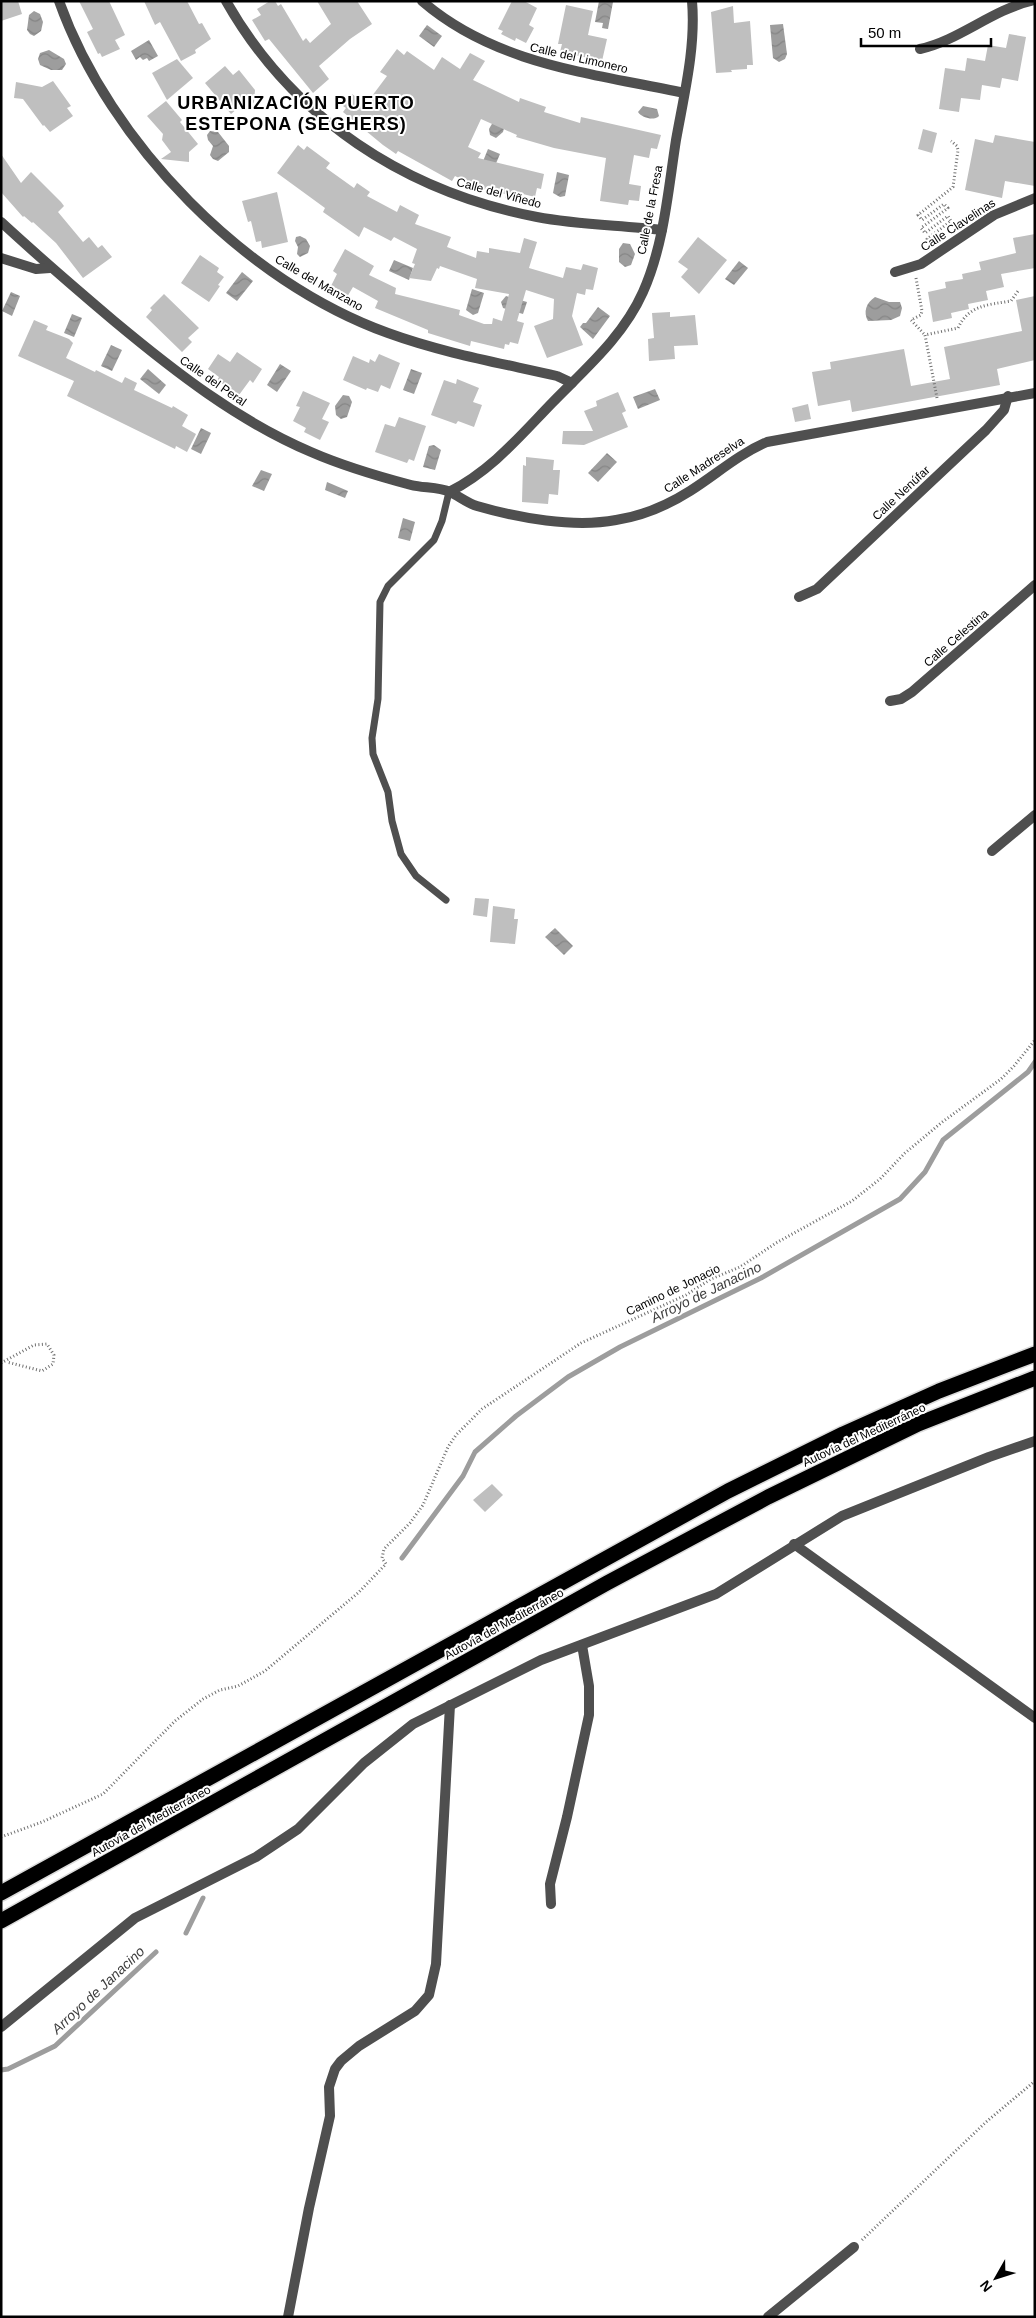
<svg xmlns="http://www.w3.org/2000/svg" width="1036" height="2318" font-family="Helvetica,sans-serif">
	<style>
		.water { fill: url(#water-waves) }
		.lines { fill: none; stroke-linecap: round; stroke-linejoin: round }
		.stream { stroke: #9d9d9d; stroke-width: 5 }
		.building { fill: #bfbfbf }
		.highway-casing { stroke: #dbdbdb; stroke-width: 18 }
		.path { stroke: #717171; stroke-width: 3; stroke-dasharray: 1 2.5; stroke-linecap: butt }
		.lane { stroke: #4f4f4f; stroke-width: 7 }
		.street { stroke: #4f4f4f; stroke-width: 10 }
		.highway { stroke: #000; stroke-width: 15 }
		.labels { text-anchor: middle; stroke-width: 4; stroke-linejoin: round; paint-order: stroke }
		.street-label { font-size: 12px; fill: #000; stroke: #fff }
		.water-label { font-size: 14px; font-style: italic; fill: #3e3e3e; stroke: #fff }
		.district-label { font-size: 18px; font-weight: bold; letter-spacing: 1px; fill: #000; stroke: #fff }
	</style>
	<defs>
		<pattern id="water-waves" width="16" height="10" patternUnits="userSpaceOnUse" patternTransform="scale(1.25)"><rect width="16" height="10" fill="#9d9d9d"/><path d="M0 5q4-4 8 0t8 0" fill="none" stroke="#858585"/></pattern>
	</defs>
	<rect width="100%" height="100%" fill="#fff"/>
	<g class="water">
		<polygon points="599,1 613,2 608,29 602,28 603,23 595,22"/>
		<polygon points="34,11 40,14 43,22 41,31 34,36 30,34 27,30 29,15"/>
		<polygon points="783,24 787,54 785,59 779,62 773,58 770,25"/>
		<polygon points="427,25 442,36 434,47 419,36"/>
		<polygon points="149,40 158,56 149,61 147,58 143,60 140,57 136,60 131,51"/>
		<polygon points="49,50 64,59 66,64 62,70 51,70 40,65 38,59 40,53"/>
		<path d="M643 106 657 109 659 116C654 121 642 118 638 112Z"/>
		<polygon points="506,121 503,132 496,138 490,135 489,129 493,122"/>
		<polygon points="210,131 218,132 229,146 229,152 218,161 213,159 210,155 213,146 208,140 207,135"/>
		<polygon points="488,149 500,154 491,175 479,171"/>
		<polygon points="557,172 569,175 565,196 560,197 553,193"/>
		<polygon points="300,236 306,239 310,246 308,253 300,257 297,254 298,247 295,241 296,237"/>
		<polygon points="623,243 630,244 635,254 631,265 625,267 619,262 619,249"/>
		<polygon points="394,260 413,268 409,280 389,271"/>
		<polygon points="739,261 748,268 734,285 725,279"/>
		<polygon points="242,272 253,281 237,301 226,293"/>
		<polygon points="472,289 484,293 478,313 473,315 466,310"/>
		<polygon points="11,292 20,296 12,316 2,311"/>
		<polygon points="506,296 527,302 523,314 503,308 501,302"/>
		<path d="M875 297 889 302H900L902 308 900 316 891 320 868 321C863 312 866 303 875 297Z"/>
		<polygon points="598,307 610,316 593,339 580,327 583,323 586,323"/>
		<polygon points="72,314 82,318 74,337 64,333"/>
		<polygon points="111,345 122,350 112,371 101,366"/>
		<polygon points="280,364 291,371 277,392 267,385"/>
		<polygon points="148,369 166,385 159,394 140,379"/>
		<polygon points="411,369 422,373 414,394 403,390"/>
		<polygon points="655,389 660,400 638,409 633,397"/>
		<polygon points="343,395 349,396 352,402 347,417 341,419 336,415 335,406"/>
		<polygon points="201,428 211,433 201,454 191,449"/>
		<polygon points="434,445 441,450 435,470 423,467 429,446"/>
		<polygon points="607,453 617,462 598,482 588,473"/>
		<polygon points="261,470 272,474 264,491 252,486"/>
		<polygon points="327,482 348,491 345,498 325,490"/>
		<polygon points="403,518 415,522 410,541 398,538"/>
		<polygon points="555,928 573,946 564,955 545,937"/>
	</g>
	<g class="lines">
		<g class="stream">
			<polyline points="402,1558 463,1476 475,1452 516,1416 568,1377 620,1347 761,1278 900,1199 925,1172 943,1140 1028,1072 1035,1062"/>
			<polyline points="186,1933 203,1898"/>
			<polyline points="1,2070 8,2069 55,2046 156,1952"/>
		</g>
	</g>
	<g class="building">
		<polygon points="1,1 18,1 22,14 1,21"/>
		<polygon points="79,1 109,1 125,35 115,40 120,49 102,57 100,53 98,54 87,32 93,29"/>
		<polygon points="144,1 187,1 199,24 202,23 211,39 195,50 196,53 181,61 160,22 155,25"/>
		<polygon points="270,1 275,1 278,6 281,4 303,41 306,38 310,43 331,24 317,1 357,1 372,24 350,39 319,66 329,79 313,93 269,39 265,41 252,20 261,15 257,9"/>
		<polygon points="512,1 524,1 537,8 529,25 534,28 526,43 516,38 515,41 501,34 503,31 498,29"/>
		<polygon points="566,5 593,11 588,35 607,39 602,61 560,52 562,44 558,44"/>
		<polygon points="733,6 734,23 750,21 753,65 747,65 747,69 731,70 732,72 716,73 711,12"/>
		<polygon points="1009,34 1026,37 1018,81 1002,78 1000,88 982,85 980,100 961,98 959,112 939,109 945,68 965,71 967,58 985,61 988,45 1006,48"/>
		<polygon points="397,49 404,55 407,51 434,70 442,57 460,69 470,53 485,61 473,80 519,102 520,98 546,107 544,112 580,123 581,117 661,135 657,149 651,148 649,158 634,155 629,184 641,186 639,201 629,200 628,205 600,201 606,158 554,148 516,137 517,135 481,119 468,147 481,153 478,158 544,174 541,189 537,188 535,197 523,194 522,203 505,198 505,194 479,188 455,176 452,181 398,151 396,154 383,145 343,112 346,108 343,106 352,94 366,104 387,76 380,72"/>
		<polygon points="177,59 193,78 167,100 152,73"/>
		<polygon points="225,66 233,75 239,70 255,90 254,102 251,107 238,108 231,114 205,83"/>
		<polygon points="53,81 71,106 67,108 73,116 50,132 44,125 43,126 23,99 14,98 16,82 42,87"/>
		<polygon points="166,101 182,120 180,122 198,144 189,152 189,162 161,159 171,152 162,140 163,134 147,116"/>
		<polygon points="923,129 937,133 932,153 918,149"/>
		<polygon points="995,135 1035,142 1035,186 1005,181 1002,198 965,190 975,139 993,143"/>
		<polygon points="298,145 304,150 307,146 330,163 326,168 354,188 357,183 370,192 367,196 397,212 400,205 419,215 415,224 451,237 447,247 476,258 477,251 489,253 489,248 520,253 524,238 537,242 529,268 563,278 566,267 581,270 583,264 598,268 593,290 586,289 585,295 577,293 572,316 583,345 547,358 534,326 553,319 554,299 526,290 517,321 524,323 518,344 510,342 509,345 505,344 504,349 471,341 470,346 428,333 428,330 375,308 378,301 353,287 347,297 330,288 337,274 333,271 345,249 374,266 369,275 396,288 395,294 460,310 459,315 484,324 492,324 493,318 502,321 509,294 475,288 477,279 440,266 439,269 437,268 431,281 409,278 415,264 412,263 417,249 394,237 391,241 364,227 359,237 323,212 325,208 277,173"/>
		<polygon points="1,154 21,183 31,172 61,202 64,206 58,212 83,242 89,237 98,248 102,245 112,257 83,278 56,243 33,222 32,223 24,216 23,217 1,192"/>
		<polygon points="277,192 288,242 262,248 261,241 256,242 251,221 248,222 242,201"/>
		<polygon points="1035,234 1035,268 1001,274 1004,287 986,291 988,300 968,304 969,309 951,313 952,318 933,322 928,292 946,288 945,282 963,279 962,274 981,270 979,262 1016,253 1013,238"/>
		<polygon points="698,237 727,260 699,294 681,277 688,269 678,262"/>
		<polygon points="200,255 219,268 217,272 224,277 218,285 220,286 209,302 181,283"/>
		<polygon points="164,294 199,328 188,338 192,342 182,352 146,317 152,310 150,308"/>
		<polygon points="1035,296 1035,360 997,369 1000,385 852,412 850,400 818,406 812,372 831,369 830,362 904,349 911,386 950,379 944,347 1022,331 1016,300"/>
		<polygon points="670,312 670,317 695,315 698,345 674,346 675,359 649,361 648,339 654,338 652,313"/>
		<polygon points="34,320 48,326 46,330 69,339 73,343 66,358 95,372 96,370 122,383 125,377 137,383 134,390 172,408 173,406 188,415 182,426 196,434 187,452 176,446 175,449 67,396 74,381 18,356"/>
		<polygon points="237,352 262,369 253,383 250,380 239,395 217,380 219,377 208,369 218,354 230,362"/>
		<polygon points="379,354 400,363 390,389 381,385 378,392 367,388 366,390 343,380 353,356 369,363 370,359 375,362"/>
		<polygon points="457,379 479,388 473,402 482,405 474,427 458,421 456,424 431,415 444,380 456,384"/>
		<polygon points="303,391 330,403 322,419 329,422 320,440 304,432 306,428 293,421 300,407 296,406"/>
		<polygon points="618,392 626,411 622,413 628,427 584,445 562,444 563,431 593,431 584,411 597,406 596,401"/>
		<polygon points="808,404 811,419 795,422 792,408"/>
		<polygon points="399,417 426,426 414,461 409,459 407,463 375,452 385,424 395,427"/>
		<polygon points="526,457 554,460 553,470 560,470 558,495 549,494 548,504 522,502 523,465 526,466"/>
		<polygon points="475,898 489,899 487,917 473,915"/>
		<polygon points="493,906 515,909 514,919 518,919 515,944 490,942"/>
		<polygon points="492,1484 503,1495 485,1512 473,1500"/>
	</g>
	<g class="lines">
		<g class="highway-casing">
			<g id="highway">
				<polyline points="1,1893 728,1491 843,1434 939,1391 1035,1354"/>
				<polyline points="1,1921 607,1583 768,1497 918,1424 1035,1378"/>
			</g>
		</g>
		<g class="path">
			<polyline points="930,242 927,239 951,221 948,216 925,233 921,228 948,208 944,204 922,220 918,215 953,187 958,150 957,146 951,141"/>
			<polyline points="916,278 922,311 921,315 911,320 925,335"/>
			<path d="M937 398 925 335 958 328C969 305 987 305 1011 301L1018 291"/>
			<polyline points="1,1363 34,1345 47,1344 54,1355 53,1364 42,1371 7,1362"/>
			<polyline points="1,1837 42,1822 103,1794 175,1721 203,1699 220,1690 238,1686 265,1671 358,1593 386,1564 382,1558 384,1549 410,1523 423,1505 448,1447 456,1435 482,1409 581,1343 686,1295 711,1279 740,1267 776,1243 852,1201 880,1179 905,1153 941,1123 1001,1079 1014,1066 1035,1040"/>
			<polyline points="862,2240 986,2122 1035,2081"/>
		</g>
		<polyline class="lane" points="446,900 416,876 401,854 392,821 388,792 373,754 372,738 378,699 380,602 388,586 434,540 442,521 449,492"/>
		<g class="street">
			<path d="M59 1C110 144 246 282 388 333 443 353 500 363 557 376L572 383"/>
			<path d="M226 1C293 119 406 192 537 217 578 225 620 225 662 230"/>
			<path d="M422 1C496 65 592 73 684 93"/>
			<path d="M920 49C958 41 992 10 1031 1"/>
			<path d="M1 222C38 256 75 288 114 321 174 371 238 421 311 452 343 466 377 476 411 485 423 488 439 487 450 492 459 496 467 503 477 506 518 518 574 528 616 520 642 516 668 505 690 491 717 474 737 455 767 442L1035 393"/>
			<polyline points="1,258 36,269 50,268"/>
			<polyline points="895,272 921,264 994,215 1035,198"/>
			<path d="M449 492C491 471 520 436 552 403 585 369 623 337 643 292 664 245 668 191 676 140 684 95 696 47 692 1"/>
			<polyline points="799,597 817,589 986,430 1004,410 1008,396"/>
			<polyline points="890,701 901,699 912,692 1035,585"/>
			<polyline points="992,851 1035,815"/>
			<polyline points="794,1544 1035,1718"/>
			<polyline points="551,1904 550,1884 567,1817 589,1715 589,1686 582,1645"/>
			<polyline points="1,2027 135,1918 256,1857 298,1829 364,1763 413,1724 541,1660 716,1594 842,1516 989,1457 1035,1441"/>
			<polyline points="288,2317 309,2208 330,2116 329,2087 335,2069 341,2061 359,2046 415,2011 429,1995 436,1964 450,1705"/>
			<polyline points="768,2317 854,2247"/>
		</g>
		<use href="#highway" class="highway"/>
	</g>
	<g class="labels">
		<g class="street-label">
			<text transform="translate(579 58) rotate(13)" y="4">Calle del Limonero</text>
			<text transform="translate(499 193) rotate(15)" y="4">Calle del Viñedo</text>
			<text transform="translate(650 210) rotate(-79)" y="4">Calle de la Fresa</text>
			<text transform="translate(958 225) rotate(-33)" y="4">Calle Clavelinas</text>
			<text transform="translate(319 283) rotate(30)" y="4">Calle del Manzano</text>
			<text transform="translate(213 381) rotate(35)" y="4">Calle del Peral</text>
			<text transform="translate(704 465) rotate(-33)" y="4">Calle Madreselva</text>
			<text transform="translate(901 493) rotate(-43)" y="4">Calle Nenúfar</text>
			<text transform="translate(956 638) rotate(-41)" y="4">Calle Celestina</text>
			<text transform="translate(673 1290) rotate(-26)" y="4">Camino de Jonacio</text>
			<text transform="translate(864 1435) rotate(-25)" y="4">Autovía del Mediterráneo</text>
			<text transform="translate(504 1624) rotate(-29)" y="4">Autovía del Mediterráneo</text>
			<text transform="translate(151 1821) rotate(-29)" y="4">Autovía del Mediterráneo</text>
		</g>
		<g class="water-label">
			<text transform="translate(706 1292) rotate(-26)" y="5">Arroyo de Janacino</text>
			<text transform="translate(98 1990) rotate(-43)" y="5">Arroyo de Janacino</text>
		</g>
		<g class="district-label">
			<text x="296" y="109">URBANIZACIÓN PUERTO<tspan x="296" dy="21">ESTEPONA (SEGHERS)</tspan></text>
		</g>
	</g>
	<rect width="1036" height="2318" fill="none" stroke="#000000" stroke-width="5"/>
	<g transform="translate(996 2278) rotate(231)" stroke="#ffffff" stroke-width="4" paint-order="stroke">
	<path d="M0-4L9 19L0 12L-9 19Z" fill="#000000"/>
	<text y="-8" font-size="14" font-weight="bold" text-anchor="middle" fill="#000000">N</text>
	</g>
	<path d="M861 38v8h130v-8" fill="none" stroke="#000000" stroke-width="2.5"/>
	<text x="868" y="38" font-size="15" fill="#000000" stroke="#ffffff" stroke-width="4" paint-order="stroke">50 m</text>
</svg>
